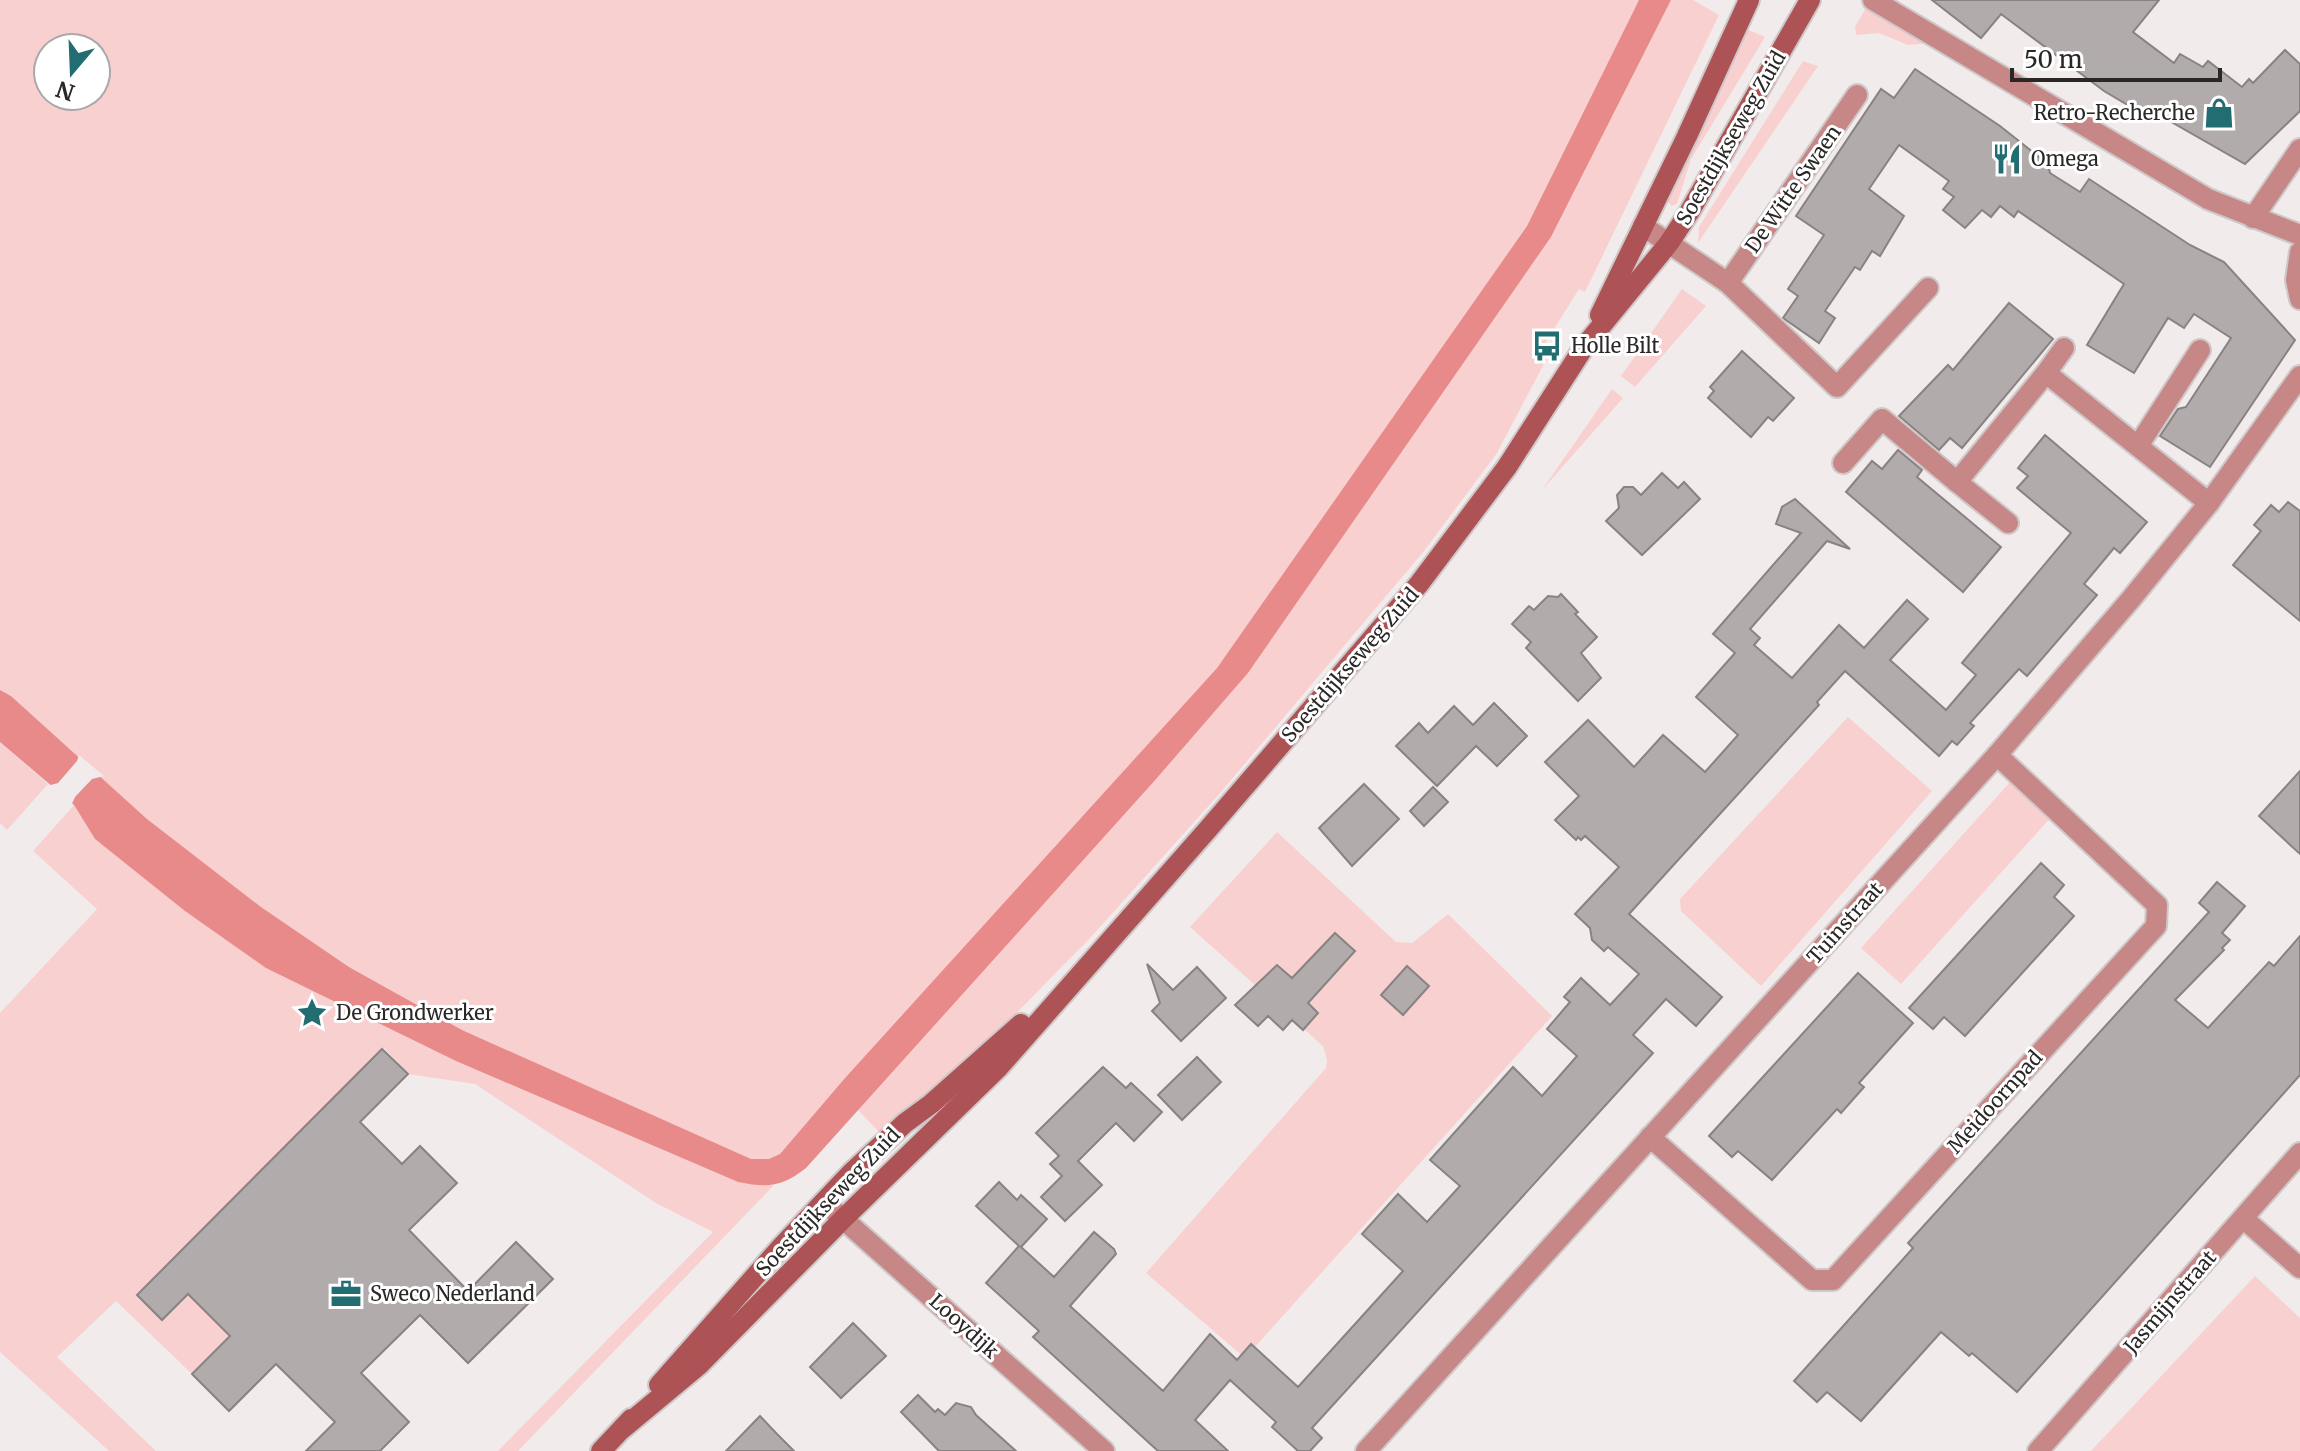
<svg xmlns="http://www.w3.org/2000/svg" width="2300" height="1451" font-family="Merriweather,serif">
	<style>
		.green { fill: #f8d0cf; fill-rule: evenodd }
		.water { fill: #e98a8a }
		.pier { fill: #f2ebeb }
		.building { fill: #b2abab; stroke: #888282; stroke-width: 2 }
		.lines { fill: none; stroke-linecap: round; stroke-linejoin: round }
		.street-casing { stroke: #cec8c8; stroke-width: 24 }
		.secondary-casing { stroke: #cec8c8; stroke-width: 24 }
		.street { stroke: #c78786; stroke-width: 20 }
		.secondary { stroke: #ae5355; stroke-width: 20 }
		.labels { text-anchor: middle; stroke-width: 6; stroke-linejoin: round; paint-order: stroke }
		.poi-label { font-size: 20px; fill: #2a2727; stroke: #fff; text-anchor: start }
		.street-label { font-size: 20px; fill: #2a2727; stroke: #fff }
	</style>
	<rect width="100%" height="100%" fill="#f2ebeb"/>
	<g class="green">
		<path d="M0 0H1639L1527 226 1217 668 845 1078 780 1154 769 1159 751 1160 462 1030 349 967 261 907 147 819 11 696 0 690ZM48 48H96V96H48Z"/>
		<polygon points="1671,0 1693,0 1719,15 1585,292 1579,289 1541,350 1548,356 1497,453 1424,551 1221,792 1091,937 990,1040 881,1134 857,1109 1157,778 1248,673 1551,237"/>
		<polygon points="1866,8 1899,23 1930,43 1908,45 1879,33 1856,35 1855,27"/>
		<polygon points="1746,29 1765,37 1691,159 1677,204 1672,206 1666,200"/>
		<polygon points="1803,61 1818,66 1698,243 1699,227"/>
		<polygon points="1682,289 1706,306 1635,387 1621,376"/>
		<polygon points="1612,389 1623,398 1542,490"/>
		<polygon points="1848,717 1932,791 1761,986 1681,911 1680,899"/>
		<polygon points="0,742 48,784 7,830 0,823"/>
		<polygon points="2011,781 2051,817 1901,984 1861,948"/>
		<polygon points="74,805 95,839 122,859 456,1061 738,1182 774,1185 518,1451 498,1451 713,1232 656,1203 475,1084 408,1074 384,1048 138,1295 188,1293 259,1305 192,1374 116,1301 57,1357 156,1451 109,1451 0,1352 0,1013 97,909 33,851"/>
		<polygon points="1277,832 1396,942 1412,943 1448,914 1552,1016 1245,1358 1146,1273 1326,1068 1327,1060 1323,1046 1190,927"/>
		<polygon points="2255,1276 2300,1318 2300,1451 2091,1451"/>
	</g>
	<path class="water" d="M1639 0H1671L1551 237 1248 673 1157 778 806 1168C782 1187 768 1188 738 1182L456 1061 266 968 185 911 95 839 74 805 0 742V690L11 696 147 819 261 907 349 967 462 1030 751 1159H769L780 1154 845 1078 1217 668 1527 226Z"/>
	<polygon class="pier" points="79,755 104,776 92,779 75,797 71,806 47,786 58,783 77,761"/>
	<g class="building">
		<polygon points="1932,0 2159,0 2133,32 2174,63 2180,54 2203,67 2208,61 2242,87 2249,79 2253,83 2285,50 2300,64 2300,111 2245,164 2145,107 2141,113 2104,91 2001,14 1981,38"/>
		<polygon points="1915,69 2000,126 2048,164 2050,173 2080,192 2089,179 2190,245 2224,262 2295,340 2210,467 2160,436 2178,409 2186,407 2231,338 2194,314 2184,328 2168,318 2134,373 2087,345 2124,284 2018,211 2014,217 2000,206 1991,217 1982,210 1965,228 1943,210 1954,197 1943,189 1949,181 1899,145 1869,189 1904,216 1880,256 1872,251 1860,270 1855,267 1825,311 1835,318 1819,343 1783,318 1798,296 1788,289 1824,235 1796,216 1881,89 1894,98"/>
		<polygon points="2009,303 2053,339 1962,448 1950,438 1939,450 1899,416 1948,365 1953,370"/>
		<polygon points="1742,351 1794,398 1773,421 1768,417 1751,437 1708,398 1714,391 1710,387"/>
		<polygon points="2045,435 2147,522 2120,553 2114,548 2084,584 2097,595 2027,676 2019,669 1970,723 1974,726 1957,745 1952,741 1939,756 1845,671 1817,702 1819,705 1629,914 1722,997 1696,1026 1666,999 1633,1035 1653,1053 1312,1428 1322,1438 1310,1451 1298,1451 1272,1427 1276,1422 1230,1380 1195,1420 1228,1451 1158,1451 1033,1337 1039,1331 986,1283 1019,1246 976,1206 999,1182 1017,1200 1021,1195 1047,1219 1021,1247 1054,1277 1094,1232 1114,1249 1116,1254 1070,1306 1163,1391 1210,1334 1237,1360 1251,1344 1298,1387 1403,1271 1362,1234 1398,1194 1427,1222 1460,1186 1430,1160 1513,1067 1542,1096 1577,1056 1547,1029 1570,1002 1564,997 1581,978 1610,1005 1639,974 1608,947 1604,951 1592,940 1590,928 1575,914 1619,867 1585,836 1581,840 1578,837 1576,840 1555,820 1579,796 1545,762 1588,720 1634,767 1663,735 1705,772 1738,735 1696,697 1735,653 1713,634 1801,533 1776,524 1782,507 1795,499 1850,549 1827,541 1750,629 1760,638 1754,645 1792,678 1839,625 1864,648 1907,600 1928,619 1890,660 1946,710 1976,675 1962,663 2071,533 2017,488 2028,476 2018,468"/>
		<polygon points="1898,450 1922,470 1917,477 2001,547 1963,592 1846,492 1872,461 1882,469"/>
		<polygon points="1662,473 1678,488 1684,482 1700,499 1642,555 1606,521 1619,508 1617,495 1624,487 1633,487 1641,495"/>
		<polygon points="2288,502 2300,511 2300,621 2233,565 2261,531 2254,525 2271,505 2279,512"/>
		<polygon points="1561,594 1578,612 1575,614 1597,637 1581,653 1601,678 1578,701 1526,648 1531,642 1512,624 1529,606 1534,610 1548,596 1558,597"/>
		<polygon points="1494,703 1527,736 1497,766 1476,746 1437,786 1396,746 1419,723 1428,733 1454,706 1473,725"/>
		<polygon points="2300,771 2300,854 2259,816"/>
		<polygon points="1364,784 1399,819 1352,866 1319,828"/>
		<polygon points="1433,787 1448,802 1424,826 1410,811"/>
		<polygon points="2041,863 2064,885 2054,897 2074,916 1965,1036 1944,1017 1933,1029 1909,1008"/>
		<polygon points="2217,882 2245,906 2222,933 2230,940 2222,948 2224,950 2175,1000 2208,1028 2269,962 2274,966 2300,936 2300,1075 2017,1392 1972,1353 1969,1356 1941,1332 1861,1421 1827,1392 1817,1402 1794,1381 1913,1248 1908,1243 2209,912 2199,903"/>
		<polygon points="1335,933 1355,951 1308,1003 1318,1013 1303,1030 1292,1020 1283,1030 1268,1016 1258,1026 1235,1005 1277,965 1292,978"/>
		<polygon points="1147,964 1173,990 1197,967 1226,998 1181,1041 1152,1011 1160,1003"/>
		<polygon points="1407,966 1429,986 1403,1015 1381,995"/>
		<polygon points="1858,973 1913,1023 1859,1083 1864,1087 1841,1113 1837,1109 1772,1180 1738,1151 1732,1157 1709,1136"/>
		<polygon points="382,1049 408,1074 360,1122 402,1164 420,1146 457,1183 409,1230 468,1291 516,1242 553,1279 468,1363 420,1315 361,1373 409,1422 380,1451 306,1451 335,1422 276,1364 229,1411 192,1374 230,1336 188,1294 162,1320 137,1295"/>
		<polygon points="1197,1057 1221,1082 1182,1120 1158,1095"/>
		<polygon points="1103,1067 1126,1088 1131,1083 1162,1112 1134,1141 1116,1123 1078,1161 1102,1185 1065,1221 1041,1197 1062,1176 1050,1164 1059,1156 1036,1133"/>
		<polygon points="853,1323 886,1356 841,1398 810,1367"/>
		<polygon points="918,1395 935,1412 938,1409 945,1415 956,1403 971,1407 976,1415 1016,1451 939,1451 901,1412"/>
		<polygon points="760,1416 777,1434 794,1451 726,1451"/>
	</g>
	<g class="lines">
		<g class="street-casing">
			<g id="street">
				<polyline points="1873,0 2208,199 2300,235"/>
				<polyline points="2253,218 2300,149"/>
				<polyline points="1643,226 1728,283 1837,387 1928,288"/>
				<polyline points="2300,252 2296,280 2300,299"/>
				<polyline points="1728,283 1857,95"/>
				<polyline points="2046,373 2064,348"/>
				<polyline points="2138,446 2200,350"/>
				<polyline points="1843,463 1882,419 1957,482 2046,373 2209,503"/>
				<polyline points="1957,482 2008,523"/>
				<polyline points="1650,1137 1812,1280 1833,1280 2145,938 2156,926 2157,905 1997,755"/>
				<polyline points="824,1202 1104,1451"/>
				<polyline points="2244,1219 2300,1268"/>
				<polyline points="1366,1451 1997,755 2131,599 2209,503 2300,376"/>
				<polyline points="2038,1451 2300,1153"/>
			</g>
		</g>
		<g class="secondary-casing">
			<g id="secondary">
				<polyline points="1600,315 1687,136 1749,0"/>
				<polyline points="659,1385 781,1247 851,1173 905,1123 931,1104 1021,1024"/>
				<polyline points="622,1429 699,1365 843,1219 999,1067 1209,828 1419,584 1507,467 1584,347 1669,243 1690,211 1810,0"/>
				<polyline points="601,1451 631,1419"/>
			</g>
		</g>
		<use href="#street" class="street"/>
		<use href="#secondary" class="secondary"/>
	</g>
	<defs>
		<g id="shop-bare" transform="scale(2.4)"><path d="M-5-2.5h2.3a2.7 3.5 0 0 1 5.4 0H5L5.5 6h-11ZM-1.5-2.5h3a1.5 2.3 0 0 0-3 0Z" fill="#226d71" stroke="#fff" stroke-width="2.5" paint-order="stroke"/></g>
		<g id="restaurant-bare" transform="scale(2.4)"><path d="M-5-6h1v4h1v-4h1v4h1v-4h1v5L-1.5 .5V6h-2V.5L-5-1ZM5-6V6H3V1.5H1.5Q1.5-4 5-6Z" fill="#226d71" stroke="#fff" stroke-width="2.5" paint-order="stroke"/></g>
		<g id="bus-bare" transform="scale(2.4)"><path d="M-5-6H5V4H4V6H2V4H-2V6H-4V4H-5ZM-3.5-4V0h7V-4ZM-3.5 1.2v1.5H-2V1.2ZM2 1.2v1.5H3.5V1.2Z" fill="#226d71" stroke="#fff" stroke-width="2.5" paint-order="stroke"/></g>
		<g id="sight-bare" transform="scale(2.4)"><path d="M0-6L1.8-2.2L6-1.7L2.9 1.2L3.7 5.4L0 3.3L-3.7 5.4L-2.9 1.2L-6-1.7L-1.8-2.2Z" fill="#226d71" stroke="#fff" stroke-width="2.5" paint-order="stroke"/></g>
		<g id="office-bare" transform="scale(2.4)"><path d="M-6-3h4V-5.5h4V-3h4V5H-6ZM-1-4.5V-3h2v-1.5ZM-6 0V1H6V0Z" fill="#226d71" stroke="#fff" stroke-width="2.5" paint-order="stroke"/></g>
	</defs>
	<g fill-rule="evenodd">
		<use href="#shop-bare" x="2219" y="113"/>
		<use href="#restaurant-bare" x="2007" y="159"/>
		<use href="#bus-bare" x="1547" y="346"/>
		<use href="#sight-bare" x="312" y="1013"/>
		<use href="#office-bare" x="346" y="1294"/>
	</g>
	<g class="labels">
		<g class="poi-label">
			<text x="2195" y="120" text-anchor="end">Retro-Recherche</text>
			<text x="2031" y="166">Omega</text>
			<text x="1571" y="353">Holle Bilt</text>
			<text x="336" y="1020">De Grondwerker</text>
			<text x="370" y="1301">Sweco Nederland</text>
		</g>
		<g class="street-label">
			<text transform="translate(1731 138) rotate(-60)" y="7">Soestdijkseweg Zuid</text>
			<text transform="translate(1793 189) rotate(-55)" y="7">De Witte Swaen</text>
			<text transform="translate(1350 665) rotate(-49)" y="7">Soestdijkseweg Zuid</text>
			<text transform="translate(1845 923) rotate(-48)" y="7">Tuinstraat</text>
			<text transform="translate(1995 1102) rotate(-48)" y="7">Meidoornpad</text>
			<text transform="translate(828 1202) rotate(-46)" y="7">Soestdijkseweg Zuid</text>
			<text transform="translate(2170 1302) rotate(-49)" y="7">Jasmijnstraat</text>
			<text transform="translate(964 1326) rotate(42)" y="7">Looydijk</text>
		</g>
	</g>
	<g transform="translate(72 72) rotate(199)"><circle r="38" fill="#ffffff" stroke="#aaa9a9" stroke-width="2"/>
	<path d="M0-6L14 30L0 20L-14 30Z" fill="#226d71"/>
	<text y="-12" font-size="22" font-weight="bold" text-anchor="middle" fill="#2a2727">N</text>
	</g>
	<path d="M2012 68v12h208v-12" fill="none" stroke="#2a2727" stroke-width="4"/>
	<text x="2024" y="68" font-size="24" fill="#2a2727" stroke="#ffffff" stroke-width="6" paint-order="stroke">50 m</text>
</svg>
